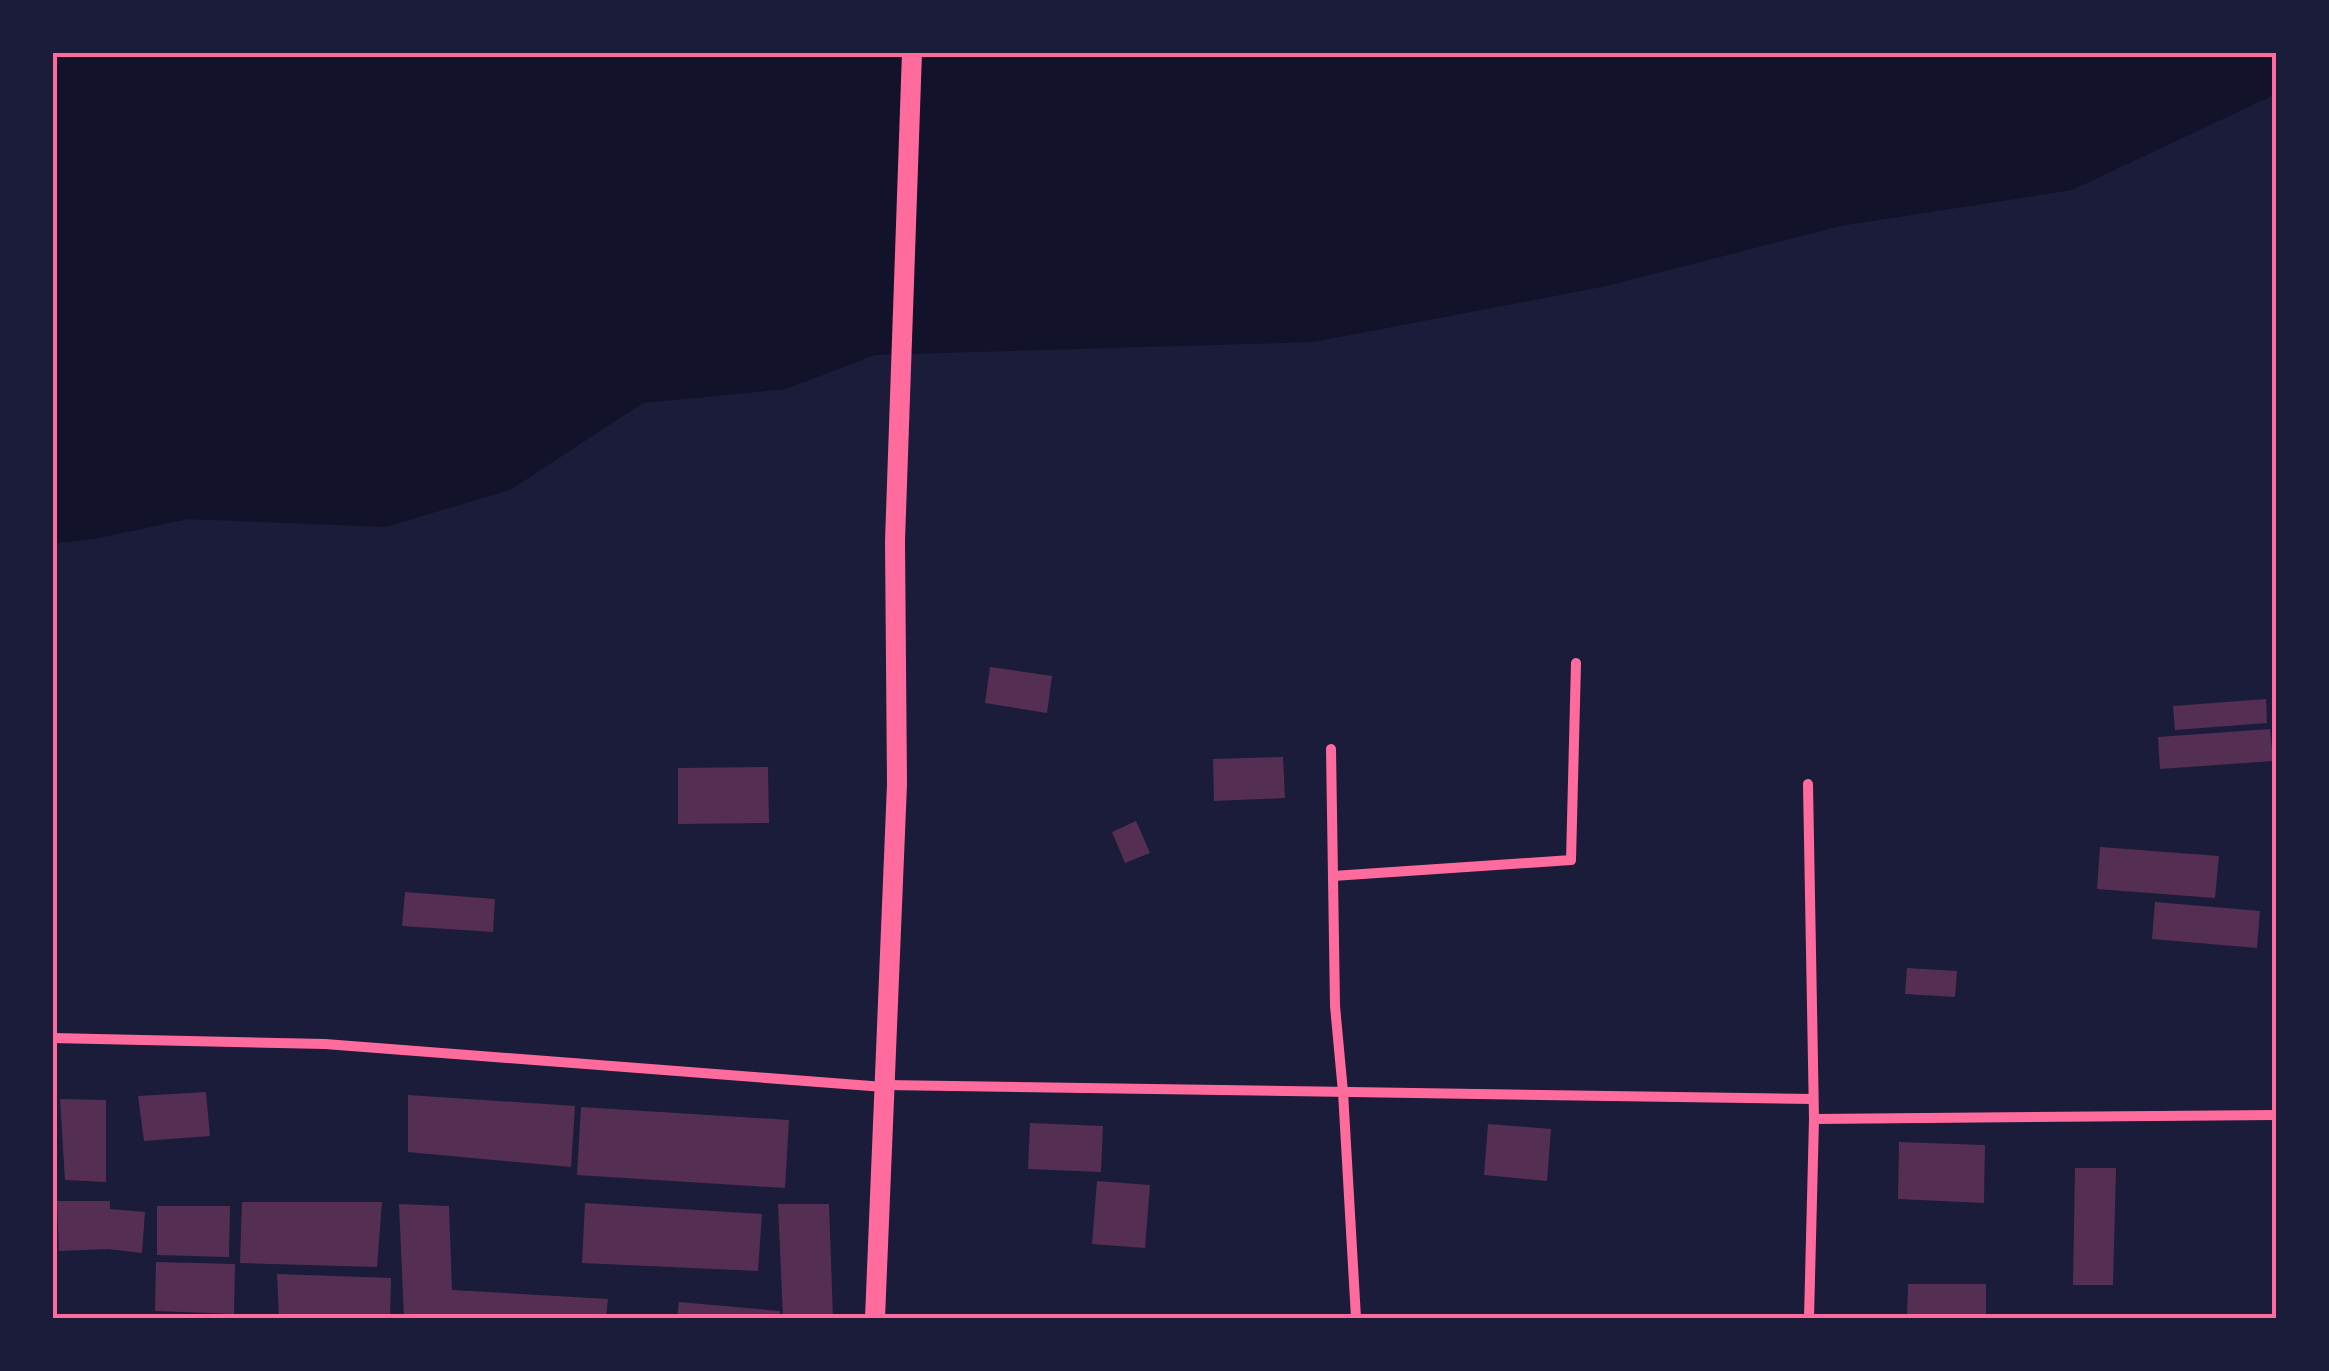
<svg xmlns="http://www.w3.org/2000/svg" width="2329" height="1371" font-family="Roboto,sans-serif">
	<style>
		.water { fill: #12122b }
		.building { fill: #542f53 }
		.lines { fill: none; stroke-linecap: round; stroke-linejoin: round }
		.minor { stroke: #ff6b9d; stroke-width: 10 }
		.secondary { stroke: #ff6b9d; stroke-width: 20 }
		.neatline { fill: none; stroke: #ff6b9d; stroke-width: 4 }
	</style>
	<rect width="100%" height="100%" fill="#1b1b3a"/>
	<polygon class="water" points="2276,52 2276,94 2072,190 1840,226 1607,286 1313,342 875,355 786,389 643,403 510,490 385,527 188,519 99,538 53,544 52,53"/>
	<g class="building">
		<polygon points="990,667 1052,676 1047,713 985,703"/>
		<polygon points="2266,699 2267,723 2175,730 2173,706"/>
		<polygon points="2270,729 2273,761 2160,769 2158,737"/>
		<polygon points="1283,757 1285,798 1214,801 1213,759"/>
		<polygon points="768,767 769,823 678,824 678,768"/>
		<polygon points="1136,821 1150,853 1125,863 1112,832"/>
		<polygon points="2100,847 2219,856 2215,898 2097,889"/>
		<polygon points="405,892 495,899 493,932 402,926"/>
		<polygon points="2155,902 2260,911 2257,948 2152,939"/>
		<polygon points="1907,968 1957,971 1955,997 1905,994"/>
		<polygon points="206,1092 210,1136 144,1141 138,1096"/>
		<polygon points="408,1095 575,1106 571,1167 408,1152"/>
		<polygon points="60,1099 106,1100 106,1182 65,1180"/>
		<polygon points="581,1107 789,1120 785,1188 577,1175"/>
		<polygon points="1030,1123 1103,1126 1101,1172 1028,1169"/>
		<polygon points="1488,1124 1551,1129 1547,1181 1484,1175"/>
		<polygon points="1899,1142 1985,1145 1984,1203 1898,1199"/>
		<polygon points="2075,1168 2116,1168 2113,1285 2073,1285"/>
		<polygon points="1097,1181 1150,1185 1145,1248 1092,1244"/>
		<polygon points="57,1201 110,1201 110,1209 145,1212 142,1253 108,1249 59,1251"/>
		<polygon points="242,1202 382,1202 377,1267 240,1263"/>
		<polygon points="585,1203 762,1214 758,1271 582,1263"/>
		<polygon points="399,1204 449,1206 452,1290 608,1299 606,1318 404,1318"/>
		<polygon points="778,1204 829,1204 833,1318 783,1318"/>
		<polygon points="157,1206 230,1206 229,1257 157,1255"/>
		<polygon points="156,1262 235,1264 234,1314 155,1311"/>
		<polygon points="277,1274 391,1278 390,1318 279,1318"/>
		<polygon points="1908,1284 1986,1284 1986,1318 1907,1318"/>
		<polygon points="679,1302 780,1311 780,1318 677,1318"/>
	</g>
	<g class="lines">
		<g class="minor">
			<polyline points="1331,749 1335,1006 1343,1092 1356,1318"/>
			<polyline points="1808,784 1814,1119 1809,1318"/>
			<polyline points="1333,876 1571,860 1576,663"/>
			<polyline points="52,1038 325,1044 884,1087"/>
			<polyline points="885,1085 1812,1099"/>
			<polyline points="1814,1119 2276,1115"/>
		</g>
		<polyline class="secondary" points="875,1318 897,784 895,541 912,52"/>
	</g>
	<rect width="2329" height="1371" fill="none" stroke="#1b1b3a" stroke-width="110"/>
	<rect x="55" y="55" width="2219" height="1261" class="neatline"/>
</svg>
